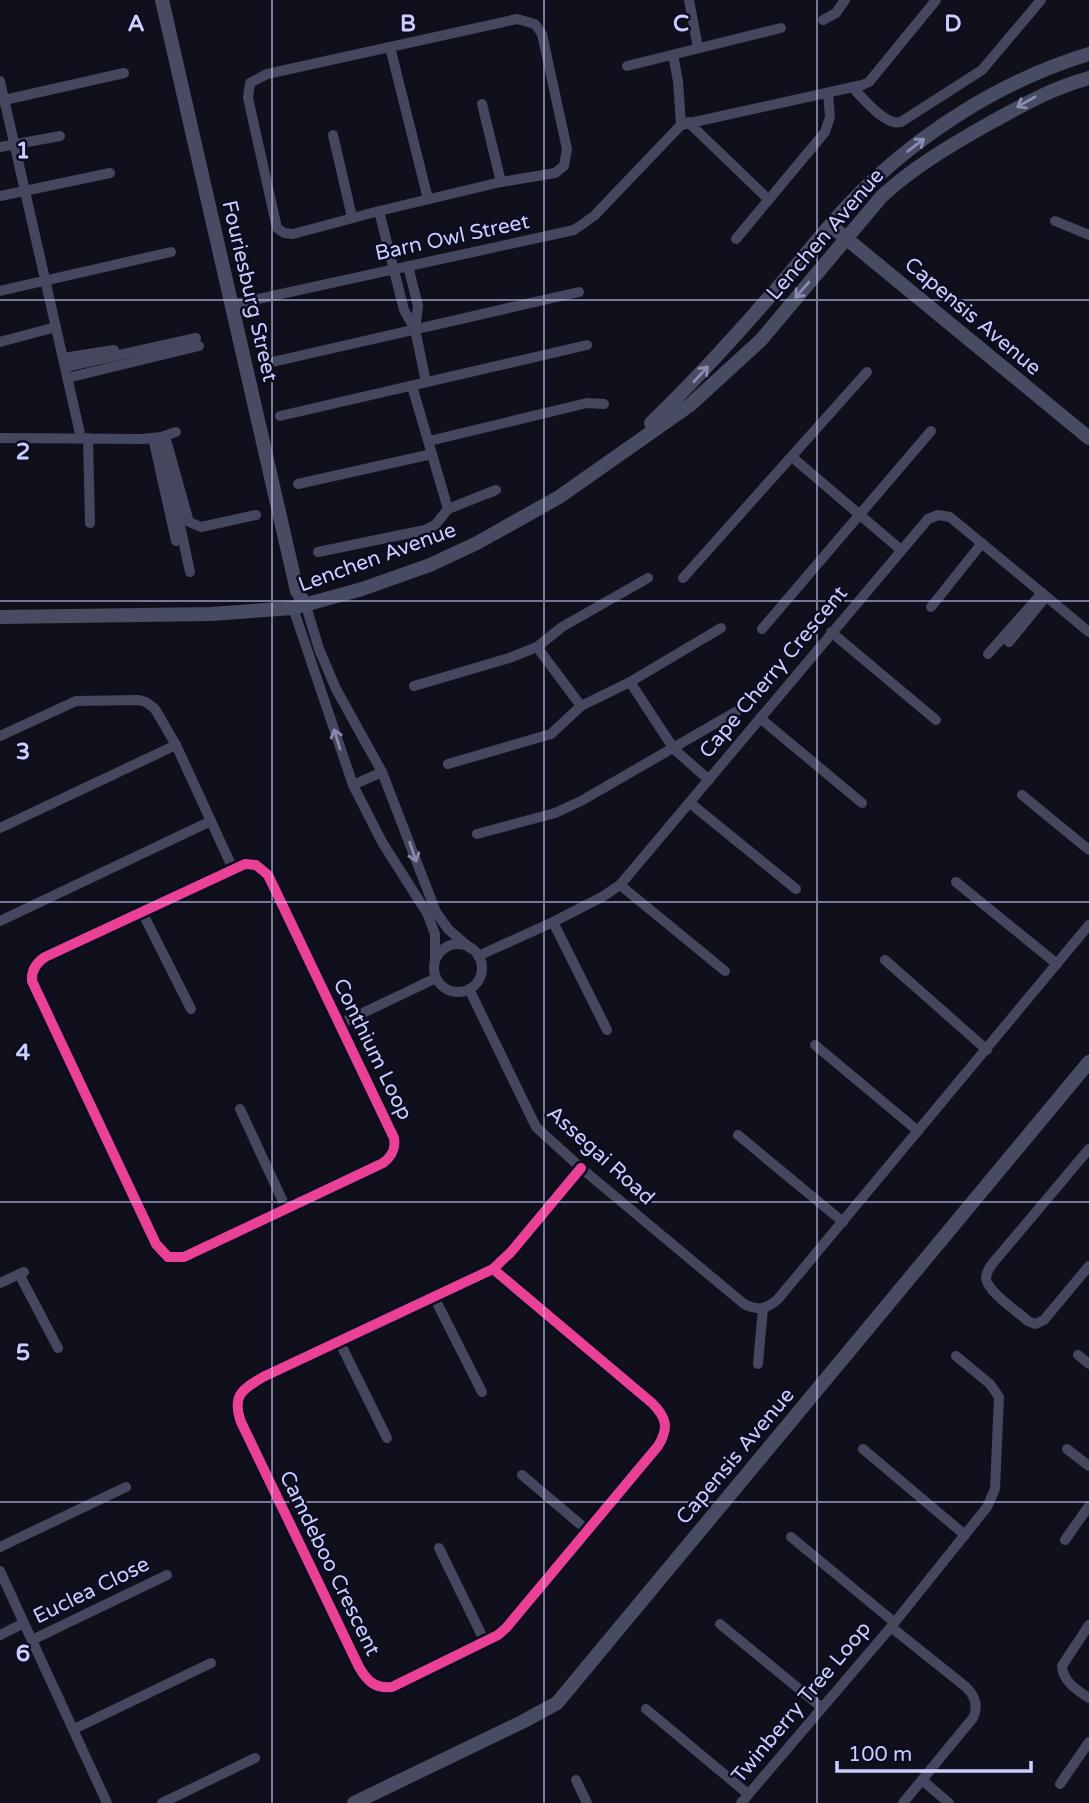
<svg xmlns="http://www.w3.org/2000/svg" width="1089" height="1803" font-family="'Varela Round',sans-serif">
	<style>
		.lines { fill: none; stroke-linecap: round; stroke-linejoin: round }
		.street { stroke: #44475d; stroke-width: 10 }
		.secondary { stroke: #474c63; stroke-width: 14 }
		.cycleway-casing { stroke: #0c0c20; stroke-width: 15 }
		.cycleway { stroke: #ea4096; stroke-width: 10 }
		.oneway { stroke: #888db1 }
		.oneway2 { stroke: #878aae }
		.grid { fill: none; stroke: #caceff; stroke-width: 2; stroke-opacity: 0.55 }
		.labels { text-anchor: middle; stroke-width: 5; stroke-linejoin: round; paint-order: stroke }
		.street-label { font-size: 21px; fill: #caceff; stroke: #0c0c20 }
		.grid-label { font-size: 23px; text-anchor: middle; font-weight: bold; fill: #caceff; stroke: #0c0c20; stroke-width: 5; stroke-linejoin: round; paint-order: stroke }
	</style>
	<rect width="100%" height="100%" fill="#10101c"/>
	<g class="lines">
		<g class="street">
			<polyline points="689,0 698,48"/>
			<polyline points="823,20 836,13 845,0"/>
			<polyline points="390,47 428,199"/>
			<polyline points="673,55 678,81 681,125"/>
			<polyline points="627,66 781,28"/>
			<polyline points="0,81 81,438"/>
			<path d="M852 87C863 98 886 127 901 122L982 70 1041 0"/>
			<polyline points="0,101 124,73"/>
			<polyline points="482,104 501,182"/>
			<polyline points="688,122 768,199"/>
			<polyline points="333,135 352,217"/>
			<polyline points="0,147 60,136"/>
			<polyline points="0,196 110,173"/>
			<polyline points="379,211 293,234 284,233 277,228 248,98 250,83 267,74 517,19 535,24 542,34 567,149 564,166 555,173 501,182 379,211 404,310 415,329 426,382"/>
			<polyline points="1055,221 1089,235"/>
			<polyline points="736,239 825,132 830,117 828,93"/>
			<polyline points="408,266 418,306 415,329"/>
			<polyline points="0,291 171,252"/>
			<polyline points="231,305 574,230 594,216 681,125 862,85 869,82 936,0"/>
			<polyline points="0,342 56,327"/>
			<polyline points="63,358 114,350"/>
			<polyline points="268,363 579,292"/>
			<polyline points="65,367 196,338"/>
			<polyline points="67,378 199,346"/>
			<polyline points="280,416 587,345"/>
			<polyline points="165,436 189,522 201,527 256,515"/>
			<polyline points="0,438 143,439 161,437 176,432"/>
			<polyline points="88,438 90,523"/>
			<polyline points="153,438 176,541"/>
			<polyline points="162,441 190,572"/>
			<polyline points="429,441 587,403 604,404"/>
			<polyline points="792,457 901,550"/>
			<polyline points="298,484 432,454"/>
			<polyline points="448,509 496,490"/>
			<polyline points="318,552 425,530 435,525 448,509 412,386"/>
			<polyline points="683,578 867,372"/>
			<polyline points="306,606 319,649 336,689 382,772 436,912 448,929 470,948"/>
			<polyline points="931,607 982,543"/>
			<polyline points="293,608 353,785 382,842 427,913 435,934 435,960"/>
			<polyline points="762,629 931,431"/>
			<polyline points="831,632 936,720"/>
			<polyline points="1009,642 1044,599"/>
			<polyline points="988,654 1042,593"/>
			<polyline points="414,686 509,658 537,647"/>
			<polyline points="581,706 537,647 562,627 648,578"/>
			<polyline points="760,718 862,803"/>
			<polyline points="0,736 76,701 139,700 146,702 155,709 176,745 233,869"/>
			<polyline points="448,764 551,734 581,706 630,682"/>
			<polyline points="709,780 674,749 630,682 721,628"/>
			<polyline points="353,785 382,772"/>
			<polyline points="1022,795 1089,850"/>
			<polyline points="690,803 796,889"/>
			<polyline points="0,828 176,745"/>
			<polyline points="477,834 555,813 581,801 737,711"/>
			<path d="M245 864 256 865 268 875 394 1138C396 1149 392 1156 383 1163L184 1257H168L156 1244 32 981C31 970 36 963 45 957Z"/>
			<polyline points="956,882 1057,964"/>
			<polyline points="620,885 725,971"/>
			<polyline points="142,912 191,1009"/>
			<polyline points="0,921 211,821"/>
			<polyline points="553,922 607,1030"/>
			<circle cx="458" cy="968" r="24"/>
			<polyline points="478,956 553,922 602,897 620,885 928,519 938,515 950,517 1089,632"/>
			<polyline points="885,960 987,1050"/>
			<path d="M469 989 536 1127 581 1168 744 1304C758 1311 767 1309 778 1299L1089 925"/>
			<polyline points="340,1024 436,978"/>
			<polyline points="815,1045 918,1131"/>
			<polyline points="240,1109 286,1208"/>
			<polyline points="738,1135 843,1222"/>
			<path d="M1089 1149 998 1257C993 1263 987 1269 986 1277 985 1290 1018 1312 1028 1321L1035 1324 1044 1320 1089 1266"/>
			<path d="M493 1269 652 1403C667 1418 669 1428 658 1446L506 1628 498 1635 392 1687C375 1689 367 1681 359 1667L241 1422C232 1396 241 1390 263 1377L493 1269 511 1252 581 1168"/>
			<polyline points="19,1274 58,1348"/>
			<polyline points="0,1283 24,1272"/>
			<polyline points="434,1297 482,1392"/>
			<polyline points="339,1341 387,1438"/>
			<polyline points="1078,1355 1089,1364"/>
			<polyline points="758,1364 763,1308"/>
			<polyline points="863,1449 965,1535"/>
			<polyline points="1067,1449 1089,1466"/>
			<polyline points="522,1475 587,1530"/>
			<polyline points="791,1537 894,1622"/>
			<polyline points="1065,1540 1089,1506"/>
			<polyline points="0,1547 126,1487"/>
			<polyline points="439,1548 485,1642"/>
			<polyline points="0,1571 107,1803"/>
			<polyline points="720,1624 821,1707"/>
			<path d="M1089 1625 1062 1666C1063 1682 1077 1690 1089 1698"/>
			<path d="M891 1627 966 1687C975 1696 979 1706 973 1718L903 1803"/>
			<polyline points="0,1635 24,1623"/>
			<polyline points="32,1640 167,1575"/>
			<polyline points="646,1709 748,1794"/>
			<polyline points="74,1729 211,1663"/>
			<polyline points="576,1780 587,1803"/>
			<polyline points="922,1780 949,1803"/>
			<polyline points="1060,1784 1089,1742"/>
			<polyline points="162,1803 255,1758"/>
			<polyline points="741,1803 891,1627 987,1507 995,1489 999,1397 990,1384 956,1356"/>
		</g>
		<g class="secondary">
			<polyline points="162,0 297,591 306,606"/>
			<polyline points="831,226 1089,438"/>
			<path d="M651 423C699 377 742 329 785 279 807 253 828 226 851 202 916 135 1000 81 1089 54"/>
			<path d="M0 617 211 614 293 608 362 589 430 565 477 543 559 497 690 405 761 340 882 196C915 166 951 145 990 123 1025 104 1050 89 1089 78"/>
			<polyline points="354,1803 522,1722 557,1703 1089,1062"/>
		</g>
		<g class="cycleway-casing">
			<g id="cycleway">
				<path d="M245 864 256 865 268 875 394 1138C396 1149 392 1156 383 1163L184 1257H168L156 1244 32 981C31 970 36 963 45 957Z"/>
				<path d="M493 1269 652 1403C667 1418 669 1428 658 1446L506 1628 498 1635 392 1687C375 1689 367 1681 359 1667L241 1422C232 1396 241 1390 263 1377L493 1269 511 1252 581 1168"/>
			</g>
		</g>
		<use href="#cycleway" class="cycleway"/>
	</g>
	<defs><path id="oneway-shaft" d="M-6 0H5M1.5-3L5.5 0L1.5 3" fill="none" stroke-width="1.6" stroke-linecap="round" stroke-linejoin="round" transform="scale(1.75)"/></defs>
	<g class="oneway">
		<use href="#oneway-shaft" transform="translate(1026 102) rotate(150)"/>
		<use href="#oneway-shaft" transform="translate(916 145) rotate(-37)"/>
		<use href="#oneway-shaft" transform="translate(802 290) rotate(131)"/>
		<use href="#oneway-shaft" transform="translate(701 374) rotate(-47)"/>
	</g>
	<g class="oneway2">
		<use href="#oneway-shaft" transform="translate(337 739) rotate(-107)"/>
		<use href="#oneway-shaft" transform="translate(413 852) rotate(71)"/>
	</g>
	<path class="grid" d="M272 0V1803M544 0V1803M817 0V1803M0 300H1089M0 601H1089M0 902H1089M0 1202H1089M0 1502H1089"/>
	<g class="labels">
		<g class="street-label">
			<text transform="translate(825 234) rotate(-49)" y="7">Lenchen Avenue</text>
			<text transform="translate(452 237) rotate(-12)" y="7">Barn Owl Street</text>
			<text transform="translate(250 291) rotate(77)" y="7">Fouriesburg Street</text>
			<text transform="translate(973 316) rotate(40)" y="7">Capensis Avenue</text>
			<text transform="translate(377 557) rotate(-20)" y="7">Lenchen Avenue</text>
			<text transform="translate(773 672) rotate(-50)" y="7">Cape Cherry Crescent</text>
			<text transform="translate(373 1049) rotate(64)" y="7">Conthium Loop</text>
			<text transform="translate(601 1155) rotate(42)" y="7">Assegai Road</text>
			<text transform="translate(735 1456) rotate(-50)" y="7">Capensis Avenue</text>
			<text transform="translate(330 1563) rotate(64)" y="7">Camdeboo Crescent</text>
			<text transform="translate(91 1590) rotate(-26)" y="7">Euclea Close</text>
			<text transform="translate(801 1702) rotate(-50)" y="7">Twinberry Tree Loop</text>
		</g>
	</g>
	<g class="grid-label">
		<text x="136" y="31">A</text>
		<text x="408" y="31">B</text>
		<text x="681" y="31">C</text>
		<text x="953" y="31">D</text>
		<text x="23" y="158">1</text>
		<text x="23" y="459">2</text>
		<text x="23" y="759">3</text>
		<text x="23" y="1060">4</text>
		<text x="23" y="1360">5</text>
		<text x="23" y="1661">6</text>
	</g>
	<path d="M837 1761v10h194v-10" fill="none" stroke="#caceff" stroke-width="3.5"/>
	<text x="848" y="1761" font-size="21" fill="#caceff" stroke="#0c0c20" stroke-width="5" paint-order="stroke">100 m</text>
</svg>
